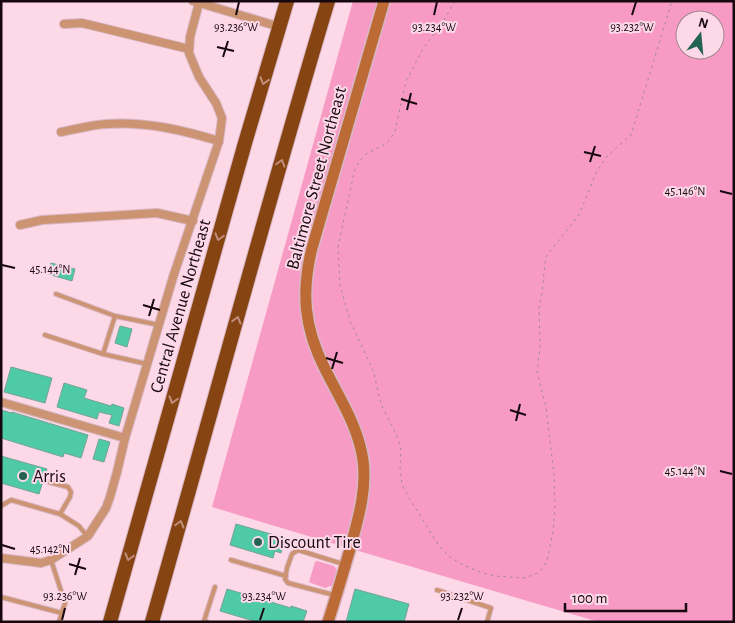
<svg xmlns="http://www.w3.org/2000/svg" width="735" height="623" font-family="'Alegreya Sans',sans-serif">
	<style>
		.green { fill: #f79bc5; fill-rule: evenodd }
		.building { fill: #4ecaa7; stroke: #74a393 }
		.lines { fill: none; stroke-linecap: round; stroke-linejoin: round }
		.lane-casing { stroke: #d8b7c4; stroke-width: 6 }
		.street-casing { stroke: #d8b7c4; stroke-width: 10 }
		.secondary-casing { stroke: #d8b7c4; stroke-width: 14 }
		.highway-casing { stroke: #d8b7c4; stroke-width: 16 }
		.path { stroke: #a38793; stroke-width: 1; stroke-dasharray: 2.5 4; stroke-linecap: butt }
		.lane { stroke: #cc9473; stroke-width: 4 }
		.street { stroke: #cc9473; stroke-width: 8 }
		.secondary { stroke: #bc6b36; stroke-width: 11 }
		.highway { stroke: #874413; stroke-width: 14 }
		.oneway { stroke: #c28e7d }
		.ticks { fill: none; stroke: #16080e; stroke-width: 2 }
		.poi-dot { fill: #236351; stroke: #fdd8e7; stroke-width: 2 }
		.labels { text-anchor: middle; stroke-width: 4; stroke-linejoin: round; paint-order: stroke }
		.street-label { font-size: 18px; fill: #16080e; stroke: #fdd8e7 }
		.poi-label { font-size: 18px; fill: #16080e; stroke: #fdd8e7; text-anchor: start }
		.ticks-label { font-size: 12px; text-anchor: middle; fill: #16080e; stroke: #fdd8e7; stroke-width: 4; stroke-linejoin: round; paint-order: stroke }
	</style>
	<rect width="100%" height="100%" fill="#fdd8e7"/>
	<g class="green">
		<path d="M353 1H734V622H599L345 547 212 507ZM685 20H715V50H685Z"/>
		<polygon points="317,561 334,566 338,572 333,585 325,588 311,583 309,582 315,562"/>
	</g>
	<g class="building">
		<polygon points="51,263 75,269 72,281 48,274"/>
		<polygon points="120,326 132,329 127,347 115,343"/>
		<polygon points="11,367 52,378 45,403 4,392"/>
		<polygon points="64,383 87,390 84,398 111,406 112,404 124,408 119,426 109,423 112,415 99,412 97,419 57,407"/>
		<polygon points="1,410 12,413 12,412 88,435 81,458 64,453 63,457 1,438"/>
		<polygon points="99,439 110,442 104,462 93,459"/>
		<polygon points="1,456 47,469 39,494 1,483"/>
		<polygon points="236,524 285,538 281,553 275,551 273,558 230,545"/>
		<polygon points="227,589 291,608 291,606 307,611 303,622 257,622 220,611"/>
		<polygon points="355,589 409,604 404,622 346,622"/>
	</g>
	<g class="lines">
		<g class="lane-casing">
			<g id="lane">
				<polyline points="56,294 115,316"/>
				<polyline points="45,335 103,354"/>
				<polyline points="147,364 103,354 115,316 159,325"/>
				<polyline points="49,482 68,487 71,492 70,497 60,514"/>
				<polyline points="1,506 11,500 60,514 79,526 87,536"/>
				<polyline points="51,560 65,603 59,622"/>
				<polyline points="231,560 286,576"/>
				<polyline points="437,590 491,608 487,622"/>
				<polyline points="334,595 288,583 285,579 287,568 292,554 298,550 343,564"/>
				<polyline points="1,597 62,613"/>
				<polyline points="207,622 204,621 215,587"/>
			</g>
		</g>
		<g class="street-casing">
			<g id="street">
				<polyline points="193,1 280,27"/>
				<polyline points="64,24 82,23 189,49"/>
				<path d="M61 132C76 129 91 125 106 124 145 121 182 130 219 141"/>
				<polyline points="20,225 42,220 157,213 193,221"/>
				<polyline points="1,402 125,438"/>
				<polyline points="1,558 41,563 51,560 88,536 106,508 110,497 117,472 125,438 174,274 219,141 222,118 216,103 199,77 189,53 190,37 199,3"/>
			</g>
		</g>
		<g class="secondary-casing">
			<path id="secondary" d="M328 622C336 597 343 573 350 549 358 519 367 491 363 460 358 426 340 399 325 369 304 328 301 292 312 248L384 1"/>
		</g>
		<g class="highway-casing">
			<g id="highway">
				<polyline points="110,622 245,143 287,1"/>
				<path d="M152 622C211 415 266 207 328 1"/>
			</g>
		</g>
		<path class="path" d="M455 1 441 25 424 47 406 81 395 131C385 150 378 145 364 156 359 161 356 167 354 173L338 247 340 285 350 321 373 370 381 404 395 432 399 442 401 451 400 467 402 485 408 496 439 546 449 556 459 563 482 573 495 576 523 578 534 575 540 571 546 563 549 552 553 532 555 506 554 474 546 407 537 372 540 346 539 307 542 294 545 263 547 255 579 215 596 173 607 156 631 135 672 1"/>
		<use href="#lane" class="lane"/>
		<use href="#street" class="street"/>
		<use href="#secondary" class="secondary"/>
		<use href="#highway" class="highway"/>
	</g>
	<defs><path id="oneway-chevron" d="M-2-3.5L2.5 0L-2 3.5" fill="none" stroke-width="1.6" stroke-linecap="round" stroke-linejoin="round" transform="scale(1.25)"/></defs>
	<g class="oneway">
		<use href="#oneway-chevron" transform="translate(264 81) rotate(107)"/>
		<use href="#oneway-chevron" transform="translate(281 163) rotate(-74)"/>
		<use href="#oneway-chevron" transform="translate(219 237) rotate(106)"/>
		<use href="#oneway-chevron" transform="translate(237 320) rotate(-74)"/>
		<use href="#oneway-chevron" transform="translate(173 400) rotate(106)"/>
		<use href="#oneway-chevron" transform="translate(180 524) rotate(-74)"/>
		<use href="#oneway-chevron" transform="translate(129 557) rotate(106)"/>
	</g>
	<path class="ticks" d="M236 15 239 2M434 15 437 2M632 15 636 2M217 47 234 51M223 57 228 41M401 99 417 104M407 110 411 93M584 152 601 156M590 162 595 146M720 191 732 194M2 265 15 268M143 305 160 310M149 316 154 299M326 358 343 363M332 369 337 352M510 410 526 415M516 421 520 404M720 471 732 474M2 545 15 549M69 564 86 569M75 575 80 558M62 620 65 608M260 620 264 608M458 620 462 608"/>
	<g class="poi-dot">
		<circle cx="23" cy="476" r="5"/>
		<circle cx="258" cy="542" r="5"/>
	</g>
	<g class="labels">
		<g class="street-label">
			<text transform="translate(316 178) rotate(-75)" y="6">Baltimore Street Northeast</text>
			<text transform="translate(180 306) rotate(-74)" y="6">Central Avenue Northeast</text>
		</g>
		<g class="poi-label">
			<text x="33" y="482">Arris</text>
			<text x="268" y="548">Discount Tire</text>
		</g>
	</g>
	<g class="ticks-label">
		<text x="236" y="31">93.236°W</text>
		<text x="434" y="31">93.234°W</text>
		<text x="632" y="31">93.232°W</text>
		<text x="685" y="195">45.146°N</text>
		<text x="50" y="273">45.144°N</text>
		<text x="685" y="475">45.144°N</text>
		<text x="50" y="553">45.142°N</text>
		<text x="65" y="600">93.236°W</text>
		<text x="264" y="600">93.234°W</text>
		<text x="462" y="600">93.232°W</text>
	</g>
	<rect width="735" height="623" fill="none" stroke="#16080e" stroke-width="5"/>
	<g transform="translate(700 35) rotate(16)"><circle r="24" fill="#fdd8e7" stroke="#a18590"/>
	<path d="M0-4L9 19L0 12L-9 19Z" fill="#236351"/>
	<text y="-8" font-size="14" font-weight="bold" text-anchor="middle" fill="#16080e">N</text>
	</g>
	<path d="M565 603v8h121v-8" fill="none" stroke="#16080e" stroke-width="2.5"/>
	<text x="572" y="603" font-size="15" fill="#16080e" stroke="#fdd8e7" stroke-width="4" paint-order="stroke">100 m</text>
</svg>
